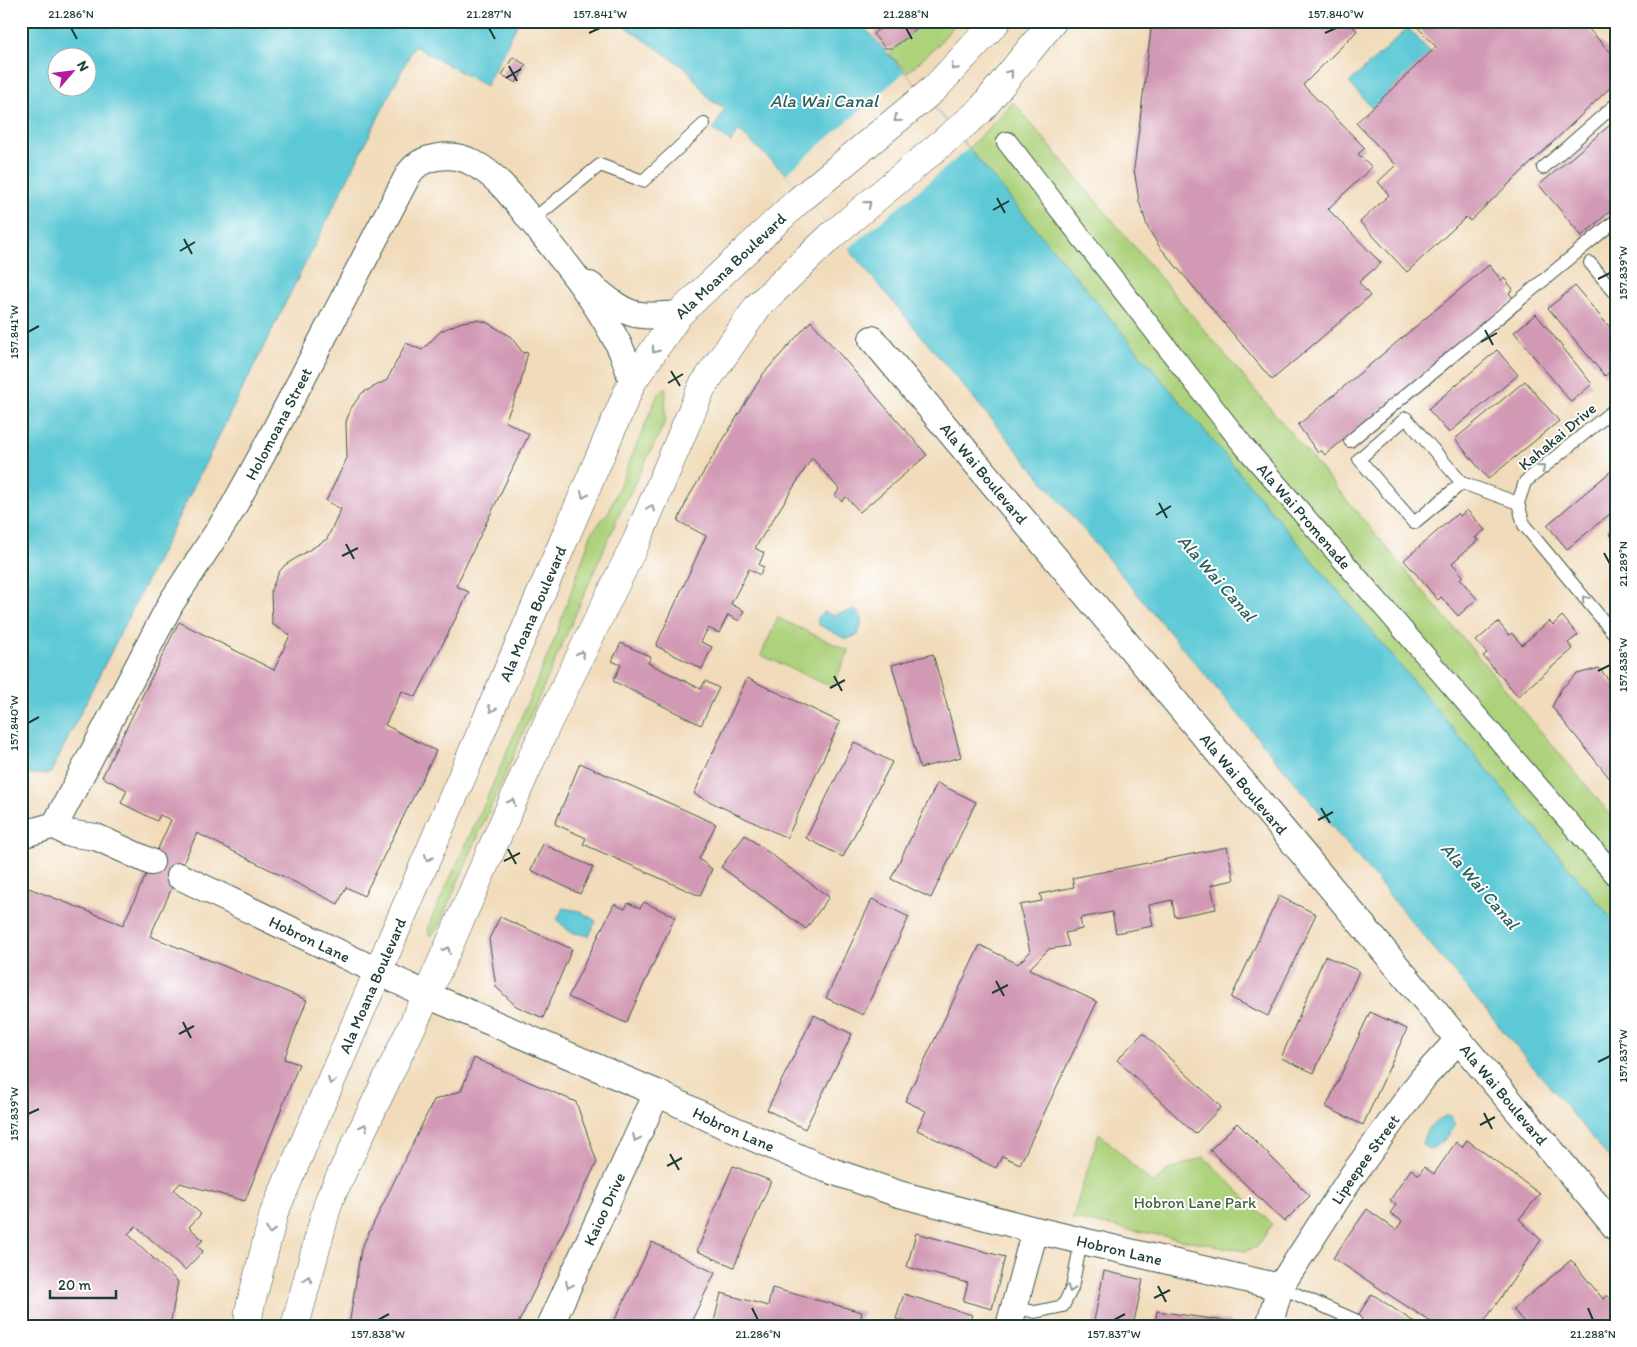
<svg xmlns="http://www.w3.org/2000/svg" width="1637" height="1347" font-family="Itim,sans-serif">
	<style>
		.green { fill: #add27b; stroke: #668858 }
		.water { fill: #5dc9d6; stroke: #3e8385; fill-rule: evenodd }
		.pier { fill: #f1dbba }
		.building { fill: #d299b4 }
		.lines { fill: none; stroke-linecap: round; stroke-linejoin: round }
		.service-casing { stroke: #3e5548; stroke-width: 14 }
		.pedestrian-casing { stroke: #3e5548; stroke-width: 22 }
		.minor-casing { stroke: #3e5548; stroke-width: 28 }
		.secondary-casing { stroke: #3e5548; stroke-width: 29 }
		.primary-casing { stroke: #3e5548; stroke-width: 29 }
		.service { stroke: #fff; stroke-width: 12 }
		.pedestrian { stroke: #fff; stroke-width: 20 }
		.minor { stroke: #fff; stroke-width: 26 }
		.secondary { stroke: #fff; stroke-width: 28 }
		.primary { stroke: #fff; stroke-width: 28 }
		.oneway { stroke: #8f9e9a }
		.ticks { fill: none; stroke: #1f3d34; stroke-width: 2 }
		.labels { text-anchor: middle; stroke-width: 4; stroke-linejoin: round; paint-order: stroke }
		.street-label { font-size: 16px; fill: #1f3d34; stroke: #fff }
		.park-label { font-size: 16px; fill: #426246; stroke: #fff }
		.water-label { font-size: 18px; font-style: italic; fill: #2e605c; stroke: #fff }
		.neatline { fill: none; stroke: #1f3d34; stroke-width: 2 }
		.ticks-label { font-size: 12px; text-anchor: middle; fill: #1f3d34 }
	</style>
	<rect width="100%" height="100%" fill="#fff"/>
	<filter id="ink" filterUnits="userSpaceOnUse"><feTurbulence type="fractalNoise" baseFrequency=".02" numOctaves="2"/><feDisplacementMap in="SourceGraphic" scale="10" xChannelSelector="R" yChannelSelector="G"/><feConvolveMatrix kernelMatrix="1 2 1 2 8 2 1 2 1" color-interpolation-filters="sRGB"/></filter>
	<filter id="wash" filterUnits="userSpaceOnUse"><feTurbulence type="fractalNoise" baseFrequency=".0096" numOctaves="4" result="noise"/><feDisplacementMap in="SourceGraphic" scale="20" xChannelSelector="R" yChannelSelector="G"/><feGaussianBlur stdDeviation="1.12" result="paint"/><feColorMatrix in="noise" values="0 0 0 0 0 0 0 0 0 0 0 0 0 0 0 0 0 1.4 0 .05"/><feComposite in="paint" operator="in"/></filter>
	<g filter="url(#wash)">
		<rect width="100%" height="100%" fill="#f1dbba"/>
		<g class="green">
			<polygon points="923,21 958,21 936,47 908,72 889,54"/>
			<polygon points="1013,102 1616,821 1616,924 968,149"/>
			<polygon points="666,387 665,422 618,517 439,925 432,935 429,935 428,926 484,805 553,643 592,532 609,511 657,396"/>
			<polygon points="778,618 849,651 832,687 761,655"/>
			<polygon points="1099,1133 1153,1184 1168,1170 1204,1157 1272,1224 1257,1247 1245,1251 1072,1219"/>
		</g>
		<g class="water">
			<path d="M21 21H519L486 86 414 46 50 774H21ZM58 58H88V88H58Z"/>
			<polygon points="618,21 858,21 905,72 1616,924 1616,1166 786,174 738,130 731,142 713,130 725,108 710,100 688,70"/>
			<polygon points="1408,28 1431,53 1372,108 1349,83"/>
			<path d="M853 610C865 614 861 626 858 635L846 639 819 625 817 617 824 612 833 615Z"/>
			<polygon points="563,908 580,911 596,921 589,936 570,932 557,920"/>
			<path d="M1445 1116H1451L1455 1126C1448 1138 1441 1144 1429 1150L1423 1145C1423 1131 1433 1122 1445 1116Z"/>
		</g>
		<polygon class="pier" points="905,72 968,149 848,249 786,174"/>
		<g id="blocks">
			<g class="building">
				<polygon points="888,21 923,21 908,37 892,48 885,48 873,34"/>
				<polygon points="1152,21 1356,21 1352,25 1357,31 1303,85 1365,148 1358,154 1372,167 1328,209 1381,263 1359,282 1370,296 1272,380 1159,246 1148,228 1139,201 1134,169"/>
				<polygon points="1412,21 1581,21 1616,58 1616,82 1470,221 1466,217 1407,272 1360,222 1389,195 1378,182 1396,165 1356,123 1436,47"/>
				<polygon points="513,57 526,65 516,83 502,75"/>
				<polygon points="1616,120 1616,206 1582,236 1539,185"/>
				<polygon points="1489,265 1502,281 1504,278 1513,289 1509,293 1514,299 1325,455 1321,450 1318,453 1298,425"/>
				<polygon points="1575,286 1616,335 1616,367 1605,376 1548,308"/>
				<polygon points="1536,314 1592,384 1571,402 1514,332"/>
				<polygon points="476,320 486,322 510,336 523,353 528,352 520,386 505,421 529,434 456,586 469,592 416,697 402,691 385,725 436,751 364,896 346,887 338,904 197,833 150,936 307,1000 284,1059 299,1064 245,1201 180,1183 174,1190 201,1214 189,1227 203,1240 197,1246 203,1251 185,1270 136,1226 128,1234 178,1282 170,1325 21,1326 21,885 123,925 171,820 160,815 157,821 121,803 127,790 102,777 179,622 274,670 290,635 272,624 271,590 279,572 285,565 327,539 341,509 326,501 347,458 346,422 351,408 362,393 387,380 406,343 422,350 441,331 462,322"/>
				<polygon points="811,321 927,455 860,512 846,497 842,501 835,496 839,489 812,458 755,548 764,553 759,565 764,567 760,575 749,569 731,604 744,611 739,621 728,615 719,633 708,628 701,642 712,647 702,669 656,646 706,536 678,521 688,498 763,374"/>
				<polygon points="1497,350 1518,375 1449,433 1428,409"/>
				<polygon points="1525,381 1559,421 1488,479 1455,439"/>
				<polygon points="1616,467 1616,509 1567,549 1547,525"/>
				<polygon points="1467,510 1485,530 1475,538 1478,540 1452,563 1463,576 1460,579 1477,599 1458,616 1441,597 1438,600 1404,560 1458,513 1460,516"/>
				<polygon points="1616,528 1616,541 1609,534"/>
				<polygon points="1616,568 1616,578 1611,572"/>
				<polygon points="1562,616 1578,635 1568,643 1573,649 1518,696 1483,656 1487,653 1476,641 1498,622 1509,635 1512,633 1522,645 1549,621 1553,625"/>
				<polygon points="621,643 651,657 648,663 701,689 705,681 719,688 701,725 613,681 621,665 612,661"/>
				<polygon points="933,654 961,757 920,768 892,665"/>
				<polygon points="1599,668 1612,684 1614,682 1616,684 1616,786 1552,707 1561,689 1577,674"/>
				<polygon points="747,678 840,722 787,838 694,794"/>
				<polygon points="854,742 892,762 843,857 806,838"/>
				<polygon points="580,763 716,824 699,859 712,869 700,896 583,844 586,838 555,824"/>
				<polygon points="937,783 976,802 931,898 891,879"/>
				<polygon points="745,835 829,897 806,929 721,867"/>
				<polygon points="543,844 593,867 580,894 531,870"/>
				<polygon points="1227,847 1234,880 1211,885 1216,909 1175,917 1172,900 1149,905 1153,926 1116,933 1112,912 1080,918 1082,929 1065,933 1069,946 1049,949 1029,969 1097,1002 1020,1164 1002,1156 996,1168 917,1130 926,1111 905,1101 980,945 1018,964 1030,952 1020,905 1042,901 1040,894 1074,887 1072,878"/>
				<polygon points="1279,896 1316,914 1268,1016 1231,998"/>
				<polygon points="872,899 909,917 863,1015 826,998"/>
				<polygon points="644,902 675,917 626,1023 568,997 614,904 625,909 628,903 640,908"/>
				<polygon points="500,917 572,949 543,1018 516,1006 496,987 489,939"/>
				<polygon points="1325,956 1359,971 1314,1073 1281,1058"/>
				<polygon points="1370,1012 1407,1029 1363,1125 1326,1107"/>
				<polygon points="814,1015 852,1034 805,1129 767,1110"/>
				<polygon points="1143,1033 1221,1107 1195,1134 1117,1060"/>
				<polygon points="474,1058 576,1102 597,1162 594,1168 517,1326 349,1326 361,1249 434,1100 461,1091"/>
				<polygon points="1237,1123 1310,1196 1284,1222 1210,1150"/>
				<polygon points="1467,1140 1540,1194 1519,1219 1541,1240 1481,1326 1437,1326 1333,1258 1367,1209 1396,1230 1402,1221 1390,1213 1396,1205 1390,1200 1411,1169 1419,1175 1424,1167 1434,1174 1456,1142 1462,1147"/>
				<polygon points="733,1166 771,1181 734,1267 697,1251"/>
				<polygon points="916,1233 1005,1257 992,1309 963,1301 968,1283 907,1267"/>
				<polygon points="652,1242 715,1273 689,1326 612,1326"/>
				<polygon points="1571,1260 1603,1299 1607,1295 1616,1305 1616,1326 1527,1326 1513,1309"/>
				<polygon points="1104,1271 1143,1280 1133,1326 1093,1326"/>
				<polygon points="772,1288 862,1312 859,1326 713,1326 721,1293 768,1306"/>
				<polygon points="904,1294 972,1315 968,1326 919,1326 896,1319"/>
				<polygon points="1372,1294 1420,1326 1351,1326"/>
				<polygon points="1157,1311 1232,1322 1231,1326 1155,1325"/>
			</g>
		</g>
	</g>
	<g filter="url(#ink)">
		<use href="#blocks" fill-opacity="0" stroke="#3e5548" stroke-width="1"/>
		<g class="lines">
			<g class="service-casing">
				<g id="service">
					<polyline points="1543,168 1616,104"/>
					<polyline points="531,221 600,165 643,181 704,124"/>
					<polyline points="1590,263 1616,294"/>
					<polyline points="1616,408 1525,482 1518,503 1524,525 1616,636"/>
					<polygon points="1406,418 1462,483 1414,523 1359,459"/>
					<polyline points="1350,441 1616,220"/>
					<polyline points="1462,483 1518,503"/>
					<polyline points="1280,1287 1355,1320"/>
					<polyline points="1014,1307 1035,1312 1063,1306 1072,1288 1081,1241"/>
				</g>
			</g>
			<g class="pedestrian-casing">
				<g id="pedestrian">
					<path id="s1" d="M1007 142 1243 445 1616 876"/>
				</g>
			</g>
			<g class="minor-casing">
				<g id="minor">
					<path d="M590 285C628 316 630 318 679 314"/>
					<path id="s2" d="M872 339 1616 1228"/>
					<polyline points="55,825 67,833 96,837 151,862"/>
					<path id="s3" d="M21 835 55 825 171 603 230 513 263 453 408 175C421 154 453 152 473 163 499 176 517 203 535 225 563 260 593 296 614 336 623 351 628 366 632 382"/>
					<path id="s4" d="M179 876 427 995 657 1093 721 1124 826 1169 899 1194 1035 1230 1280 1287"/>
					<path id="s5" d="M550 1326 657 1093"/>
					<polyline points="1009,1326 1035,1230"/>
					<path id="s6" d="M1269 1326 1280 1287 1352 1176 1423 1078 1458 1040"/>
				</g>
			</g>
			<g class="secondary-casing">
				<g id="secondary">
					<path id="s7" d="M248 1326 249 1311 274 1213 632 382 679 314 797 202"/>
					<polyline points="295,1326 329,1200 427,995 547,724 637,540 702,387 758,306 831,236"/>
				</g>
			</g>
			<g class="primary-casing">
				<g id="primary">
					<polyline points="797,202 935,88 997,21"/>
					<polyline points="831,236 980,111 1053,21"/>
				</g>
			</g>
			<use href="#service" class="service"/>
			<use href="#pedestrian" class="pedestrian"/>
			<use href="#minor" class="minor"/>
			<use href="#secondary" class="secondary"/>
			<use href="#primary" class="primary"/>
		</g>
		<defs><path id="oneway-chevron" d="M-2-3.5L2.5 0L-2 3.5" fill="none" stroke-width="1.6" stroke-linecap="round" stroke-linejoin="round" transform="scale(1.25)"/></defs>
		<g class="oneway">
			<use href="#oneway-chevron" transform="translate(954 67) rotate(133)"/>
			<use href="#oneway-chevron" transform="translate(1010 73) rotate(-51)"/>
			<use href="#oneway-chevron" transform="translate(897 119) rotate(140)"/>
			<use href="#oneway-chevron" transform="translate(868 204) rotate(-40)"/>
			<use href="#oneway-chevron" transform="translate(655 350) rotate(125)"/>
			<use href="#oneway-chevron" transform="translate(1542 468) rotate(-39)"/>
			<use href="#oneway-chevron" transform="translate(584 495) rotate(113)"/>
			<use href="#oneway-chevron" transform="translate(651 508) rotate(-67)"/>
			<use href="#oneway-chevron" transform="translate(1585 599) rotate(-130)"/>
			<use href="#oneway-chevron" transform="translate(581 654) rotate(-64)"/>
			<use href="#oneway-chevron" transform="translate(492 709) rotate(113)"/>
			<use href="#oneway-chevron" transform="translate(512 802) rotate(-66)"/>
			<use href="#oneway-chevron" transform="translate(428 858) rotate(113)"/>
			<use href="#oneway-chevron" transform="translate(447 950) rotate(-66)"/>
			<use href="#oneway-chevron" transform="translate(331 1081) rotate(113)"/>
			<use href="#oneway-chevron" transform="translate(364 1127) rotate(-64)"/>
			<use href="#oneway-chevron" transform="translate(636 1138) rotate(115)"/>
			<use href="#oneway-chevron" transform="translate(270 1231) rotate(104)"/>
			<use href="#oneway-chevron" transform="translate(308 1279) rotate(-75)"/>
			<use href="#oneway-chevron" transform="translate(569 1285) rotate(115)"/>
			<use href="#oneway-chevron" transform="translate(1071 1289) rotate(110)"/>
		</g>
	</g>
	<path class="ticks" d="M71 28 77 39M489 28 495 39M906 28 912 39M589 33 600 28M1325 33 1336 28M509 66 517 81M506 78 521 69M997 198 1005 213M993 210 1009 201M184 239 192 254M180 251 195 242M1598 279 1610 273M1485 330 1493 345M28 332 39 326M1481 342 1497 333M671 371 680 386M668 383 683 374M1159 503 1167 518M1156 515 1171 506M346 544 354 559M1604 553 1610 564M342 556 358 548M1598 671 1610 665M834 676 842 691M830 688 845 680M28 723 39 717M1321 808 1330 823M1318 820 1333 812M508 849 516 864M504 861 520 853M996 981 1004 996M992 993 1008 985M183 1022 191 1038M179 1034 194 1026M1598 1062 1610 1056M1484 1113 1492 1129M28 1114 39 1109M1480 1125 1495 1117M670 1154 679 1170M667 1166 682 1158M1158 1286 1166 1302M1154 1298 1170 1290M752 1308 758 1320M1588 1308 1593 1320M378 1320 389 1314M1114 1320 1125 1314"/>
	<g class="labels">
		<g class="street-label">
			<text dy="6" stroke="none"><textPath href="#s7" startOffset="1174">Ala Moana Boulevard</textPath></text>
			<text dy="6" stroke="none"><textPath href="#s3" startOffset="495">Holomoana Street</textPath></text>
			<text transform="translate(1557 436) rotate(-40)" y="6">Kahakai Drive</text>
			<text dy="6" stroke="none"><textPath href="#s2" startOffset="175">Ala Wai Boulevard</textPath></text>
			<text dy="6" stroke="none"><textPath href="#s1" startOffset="478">Ala Wai Promenade</textPath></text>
			<text dy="6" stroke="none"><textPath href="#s7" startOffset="769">Ala Moana Boulevard</textPath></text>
			<text dy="6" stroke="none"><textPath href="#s2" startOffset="580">Ala Wai Boulevard</textPath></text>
			<text dy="6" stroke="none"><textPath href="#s4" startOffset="145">Hobron Lane</textPath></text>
			<text dy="6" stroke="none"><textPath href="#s7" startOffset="364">Ala Moana Boulevard</textPath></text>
			<text dy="6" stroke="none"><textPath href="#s2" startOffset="985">Ala Wai Boulevard</textPath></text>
			<text dy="6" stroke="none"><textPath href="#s4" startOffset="610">Hobron Lane</textPath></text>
			<text dy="6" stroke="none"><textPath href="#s6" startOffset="194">Lipeepee Street</textPath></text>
			<text dy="6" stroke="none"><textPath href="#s5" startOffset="129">Kaioo Drive</textPath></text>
			<text dy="6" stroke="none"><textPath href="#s4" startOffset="1015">Hobron Lane</textPath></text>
		</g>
		<g class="park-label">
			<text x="1195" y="1208">Hobron Lane Park</text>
		</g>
		<g class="water-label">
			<text x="824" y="107">Ala Wai Canal</text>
			<text transform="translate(1217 578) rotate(49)" y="6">Ala Wai Canal</text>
			<text transform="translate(1480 886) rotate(49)" y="6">Ala Wai Canal</text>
		</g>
	</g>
	<rect width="1637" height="1347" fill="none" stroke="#fff" stroke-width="55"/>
	<g transform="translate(72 72) rotate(62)"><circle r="24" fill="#ffffff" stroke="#a5b1ae"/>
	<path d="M0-4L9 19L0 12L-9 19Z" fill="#b5179e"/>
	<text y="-8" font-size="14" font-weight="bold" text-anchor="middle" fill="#1f3d34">N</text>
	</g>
	<path d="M50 1290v8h66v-8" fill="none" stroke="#1f3d34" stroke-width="2.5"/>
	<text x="58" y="1290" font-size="15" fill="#1f3d34" stroke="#ffffff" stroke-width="4" paint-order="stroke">20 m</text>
	<rect x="28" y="28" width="1582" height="1292" class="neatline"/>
	<g class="ticks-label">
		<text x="71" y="18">21.286°N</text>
		<text x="489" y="18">21.287°N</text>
		<text x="600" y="18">157.841°W</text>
		<text x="906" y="18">21.288°N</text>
		<text x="1336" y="18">157.840°W</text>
		<text transform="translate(1623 273) rotate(-90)" y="4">157.839°W</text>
		<text transform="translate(14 332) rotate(-90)" y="4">157.841°W</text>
		<text transform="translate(1623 564) rotate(-90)" y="4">21.289°N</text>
		<text transform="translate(1623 665) rotate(-90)" y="4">157.838°W</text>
		<text transform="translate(14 723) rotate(-90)" y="4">157.840°W</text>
		<text transform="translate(1623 1056) rotate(-90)" y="4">157.837°W</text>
		<text transform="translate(14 1114) rotate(-90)" y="4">157.839°W</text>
		<text x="378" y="1338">157.838°W</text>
		<text x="758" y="1338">21.286°N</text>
		<text x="1114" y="1338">157.837°W</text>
		<text x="1593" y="1338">21.288°N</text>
	</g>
</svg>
